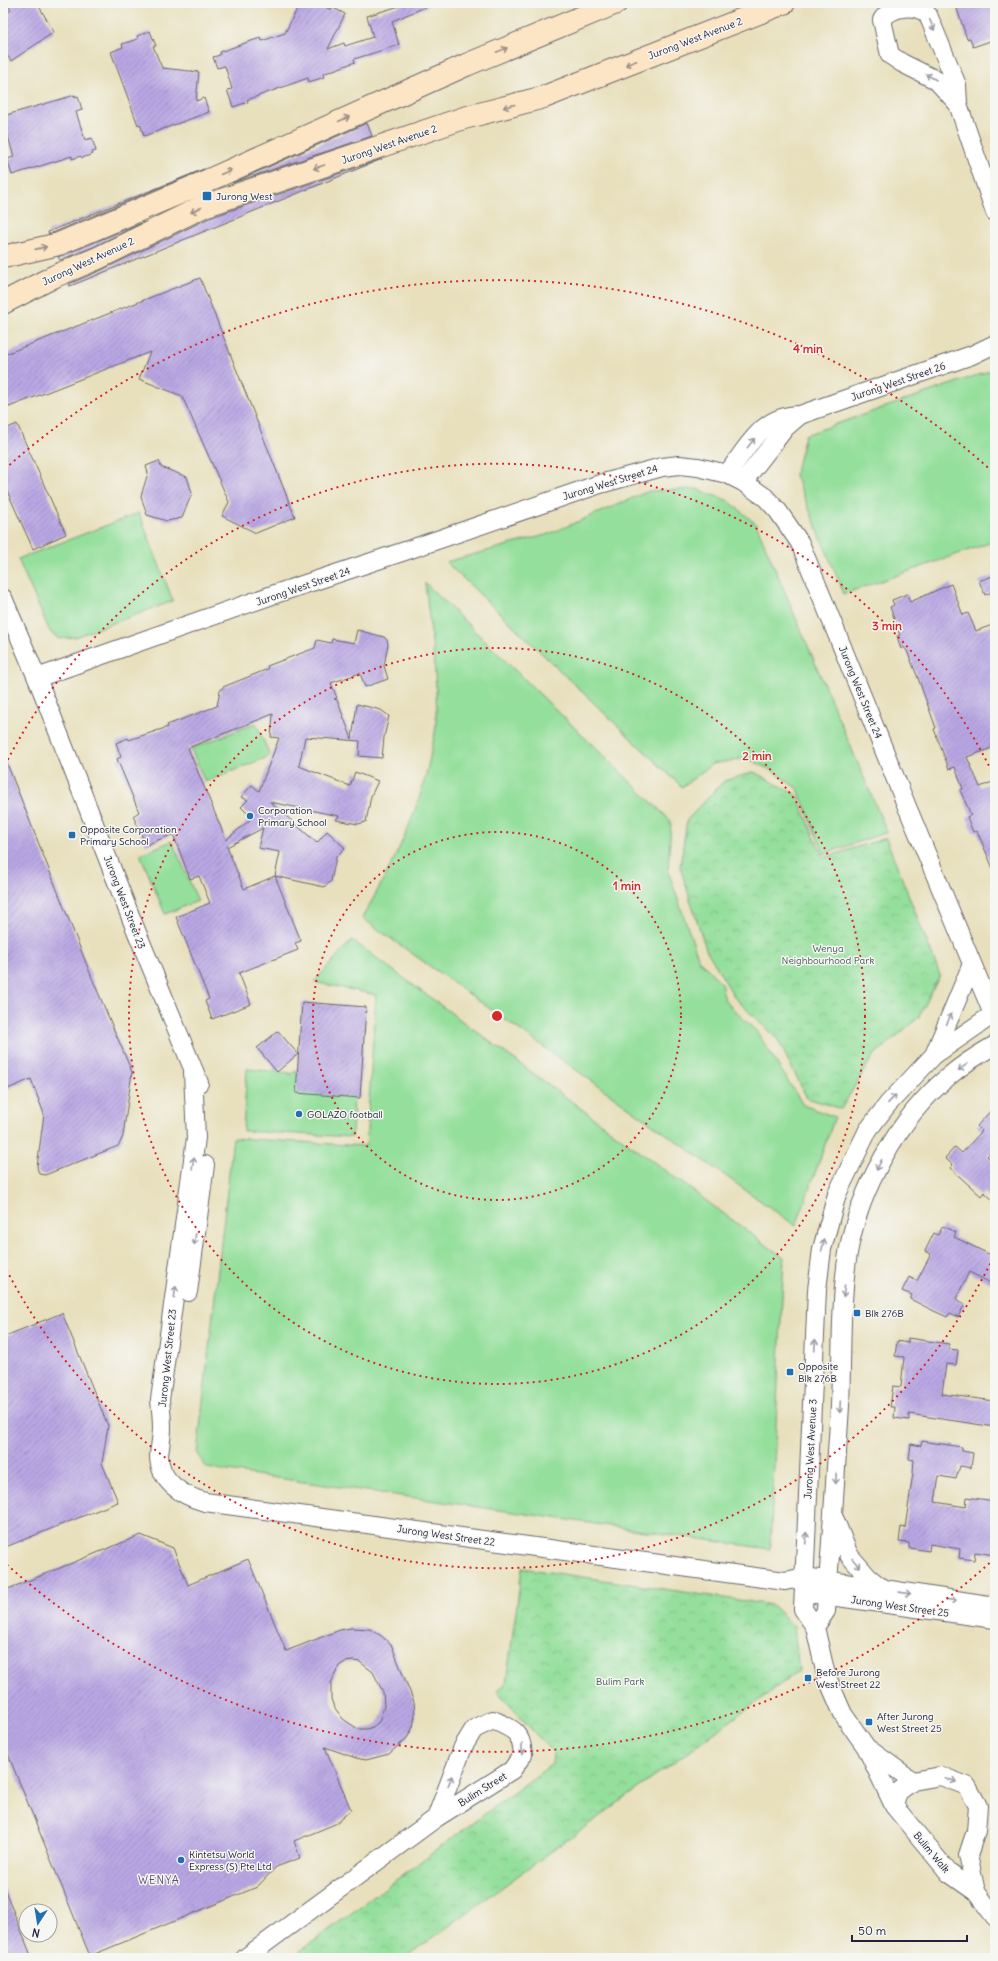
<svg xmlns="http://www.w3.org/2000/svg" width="998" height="1961" font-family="Delius,sans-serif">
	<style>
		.green { fill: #94df9b; stroke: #5b806b }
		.park { fill: url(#park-crowns); stroke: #5b806b }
		.building { fill: url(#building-hatch); fill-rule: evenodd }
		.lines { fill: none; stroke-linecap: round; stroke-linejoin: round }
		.minor-casing { stroke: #676468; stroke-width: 20 }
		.secondary-casing { stroke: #676468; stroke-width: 24 }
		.minor { stroke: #fff; stroke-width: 18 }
		.secondary { stroke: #fce5c4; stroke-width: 22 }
		.oneway { stroke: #9c9ca7 }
		.oneway2 { stroke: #9a8d86 }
		.ring { fill: none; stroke: #d62828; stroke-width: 2; stroke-dasharray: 2 4 }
		.poi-dot { fill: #1f6fb2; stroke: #f6f6f2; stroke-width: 1.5 }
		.labels { text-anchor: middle; stroke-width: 3; stroke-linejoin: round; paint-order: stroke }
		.street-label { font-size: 10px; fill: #22223b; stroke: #f6f6f2 }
		.poi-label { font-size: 10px; fill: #22223b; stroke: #f6f6f2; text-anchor: start }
		.park-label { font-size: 10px; fill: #445b58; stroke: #f6f6f2 }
		.neighbourhood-label { font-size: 11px; letter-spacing: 1px; fill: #575176; stroke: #f6f6f2 }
		.centre { fill: #d62828; stroke: #f6f6f2; stroke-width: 2 }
		.ring-label { font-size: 12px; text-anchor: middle; font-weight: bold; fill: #d62828; stroke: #f6f6f2; stroke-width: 3; stroke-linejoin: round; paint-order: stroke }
	</style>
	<defs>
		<pattern id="park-crowns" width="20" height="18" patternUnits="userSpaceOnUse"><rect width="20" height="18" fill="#94df9b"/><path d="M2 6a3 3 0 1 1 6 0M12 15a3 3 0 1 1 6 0" fill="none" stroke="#7fbf86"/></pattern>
		<pattern id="building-hatch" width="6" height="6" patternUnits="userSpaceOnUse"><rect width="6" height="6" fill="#b9a7e4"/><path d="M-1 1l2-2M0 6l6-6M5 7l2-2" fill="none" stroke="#9688ba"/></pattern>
	</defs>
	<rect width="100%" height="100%" fill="#f6f6f2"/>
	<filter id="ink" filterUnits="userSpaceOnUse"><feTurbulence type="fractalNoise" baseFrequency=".025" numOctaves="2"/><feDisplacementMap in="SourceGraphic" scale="8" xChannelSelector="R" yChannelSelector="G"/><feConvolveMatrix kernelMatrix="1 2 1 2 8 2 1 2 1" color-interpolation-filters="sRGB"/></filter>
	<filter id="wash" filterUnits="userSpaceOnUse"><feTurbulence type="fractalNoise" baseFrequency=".012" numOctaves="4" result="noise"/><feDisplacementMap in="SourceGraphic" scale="16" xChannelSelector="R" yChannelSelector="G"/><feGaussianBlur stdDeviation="0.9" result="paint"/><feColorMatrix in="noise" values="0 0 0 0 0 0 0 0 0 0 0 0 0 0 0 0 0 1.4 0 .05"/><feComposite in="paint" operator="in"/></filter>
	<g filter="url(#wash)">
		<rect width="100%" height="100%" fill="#e8e0bd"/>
		<g class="green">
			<polygon points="995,369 995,541 844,594 795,475 805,435"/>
			<polygon points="697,489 729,501 756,524 887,832 824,854 798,789 773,771 747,758 712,764 682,787 446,562 549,534 649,491"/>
			<polygon points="139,513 173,601 75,637 59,639 50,632 18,559"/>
			<path d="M425 583 671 821 668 871 699 960 721 983 725 1001 757 1032 803 1105 835 1117 796 1226 362 918C393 865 422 808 432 746 434 738 436 730 436 722 438 675 430 629 425 583Z"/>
			<polygon points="256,723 270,756 205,782 191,749"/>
			<polygon points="172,841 198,901 165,914 140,854"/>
			<polygon points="352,940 784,1258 770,1549 207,1468 197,1454 233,1138 366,1146 376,995 314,982"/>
			<polygon points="302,1067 354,1097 352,1137 243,1131 247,1069 290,1073 290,1075"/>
		</g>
		<g class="park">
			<polygon points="754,772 797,795 823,858 886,838 940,975 919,1017 873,1056 841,1109 807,1098 778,1040 735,998 706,949 680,867 687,820 724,781"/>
			<polygon points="522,1568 772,1605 794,1626 799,1671 405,1958 291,1958 552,1764 553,1753 497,1691 506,1683"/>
		</g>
		<g id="blocks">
			<g class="building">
				<polygon points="6,3 37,3 54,32 11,61 3,49 3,16 11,10"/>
				<polygon points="300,3 319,3 331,10 332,7 345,14 328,49 344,43 345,46 373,37 367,16 409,3 427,3 428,6 392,21 399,45 354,59 355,62 323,74 324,77 309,82 308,78 247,100 248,102 233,107 227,90 232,89 225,66 217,68 213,57 220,55 220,52 248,42 261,38 262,41 285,33"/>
				<polygon points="955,3 995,3 995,33 991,34 993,40 973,47 970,38 967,39"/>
				<polygon points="150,31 156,46 153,46 162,68 199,72 196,101 204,98 209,112 144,136 140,124 138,125 111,52 123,47 122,44 138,39 137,36"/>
				<polygon points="75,95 75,97 78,96 82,110 76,112 85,140 92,138 96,151 92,152 93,154 82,158 81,156 72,159 72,156 12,175 7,159 14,157 7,133 3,135 3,116"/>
				<polygon points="367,123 372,136 232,183"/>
				<polygon points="382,159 70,286 69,284 104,269 209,218"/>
				<polygon points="204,169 55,232 49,234 48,232"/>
				<polygon points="144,222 93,247 60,260 58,257"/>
				<polygon points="200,278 295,517 256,533 222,516 229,502 182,396 139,379 150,352 9,407 3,393 3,355"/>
				<polygon points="17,424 66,534 33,549 3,482 3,430"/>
				<polygon points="159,461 161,467 187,477 192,493 182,518 167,521 147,515 141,496 148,473 146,466"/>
				<polygon points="995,575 995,591 985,595 979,581"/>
				<polygon points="951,584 963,615 968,613 976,631 995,624 995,747 967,757 980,787 995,781 995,873 977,831 973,832 967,817 971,815 960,790 963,789 955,767 949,769 934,729 936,728 918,678 907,651 904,647 901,649 897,636 900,635 890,607 894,605 892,600 907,594 910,602"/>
				<path d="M357 630 384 637 387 640 388 644 384 666 388 679 365 687 360 673 331 683 337 698 334 699 337 700 352 739 357 704 381 710 389 716 384 737 382 758 359 756 360 741 305 737 299 766 350 786 355 772 378 781 371 796 366 822 358 824 336 820 339 816 270 802 317 843 327 831 345 848 336 857 331 881 324 887 275 876 280 852 258 848 263 828 227 847 244 889 275 876 301 941 295 943 298 950 239 973 251 1004 212 1019 205 1001 209 999 176 917 210 903 199 876 190 879 173 834 146 845 133 816 139 812 117 759 121 757 116 743 128 738 129 740 168 727 167 725 217 706 220 691 223 687 268 669 267 666 315 648 317 640 331 643 332 639 354 643ZM273 714 271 737 279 738 259 791 252 785 241 797 248 800 241 807 252 818 226 840 188 748Z"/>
				<polygon points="4,756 92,978 132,1072 123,1136 120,1143 118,1146 45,1175 39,1174 37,1167 44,1114 31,1079 3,1091"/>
				<polygon points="302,1002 366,1007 360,1098 296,1093"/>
				<polygon points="278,1031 298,1054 277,1072 257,1048"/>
				<polygon points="995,1106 995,1147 987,1156 995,1163 995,1202 984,1192 981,1196 970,1186 950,1168 953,1165 945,1158 955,1147 962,1153 982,1131 977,1126"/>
				<polygon points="943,1226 956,1232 954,1237 995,1257 995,1285 969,1272 956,1299 965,1304 958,1317 950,1313 947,1317 934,1311 910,1299 912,1295 902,1291 909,1277 917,1281 931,1254 925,1251 934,1233 938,1235"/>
				<polygon points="62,1313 108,1426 102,1463 118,1502 3,1548 3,1337"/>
				<polygon points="908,1338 949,1344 949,1349 958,1350 956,1365 946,1364 942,1394 995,1401 995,1427 909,1414 909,1420 894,1418 895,1407 890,1407 893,1386 901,1387 904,1357 895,1356 897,1341 908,1343"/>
				<polygon points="922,1441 962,1447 962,1451 973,1453 971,1468 960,1466 956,1479 939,1476 935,1502 966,1507 967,1497 995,1501 995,1555 975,1552 974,1560 959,1558 960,1549 930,1544 929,1551 909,1548 909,1543 899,1542 901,1527 905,1528 913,1473 914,1460 909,1459 911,1444 921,1446"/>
				<path d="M141 1535 173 1548 188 1585 248 1559 286 1651 340 1630 351 1628 370 1629 380 1635 391 1644 414 1702 415 1716 413 1727 407 1738 389 1754 366 1760 356 1758 325 1747 351 1810 335 1824 294 1841 300 1858 276 1867 257 1887 90 1956 3 1742V1591ZM353 1661 360 1662 373 1672 383 1692 384 1706 379 1722 373 1727 366 1729H358L343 1719 334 1707 331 1699V1683L339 1666 345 1662Z"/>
				<polygon points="3,1888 4,1888 32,1958 3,1958"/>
			</g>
		</g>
	</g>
	<g filter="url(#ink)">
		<use href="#blocks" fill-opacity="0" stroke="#676468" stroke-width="1"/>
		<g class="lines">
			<g class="minor-casing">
				<g id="minor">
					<path d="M958 104 936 80 902 63 890 55 882 20C891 6 916 3 928 15L957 85 958 104 995 212"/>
					<path d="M727 474C748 447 762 415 800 415L972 355 995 344"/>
					<polyline points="743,482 785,428 800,415"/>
					<polyline points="3,598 37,678 133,923 199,1083"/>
					<polyline points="37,678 278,593 405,551 600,484 662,467 679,465 698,467 727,474 743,482 765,497 778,511 800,543 903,797 995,1019"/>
					<polyline points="995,1013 934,1055 888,1104 868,1130 837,1194 822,1249 817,1290 803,1609 815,1627 826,1675 843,1714 866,1747 894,1806 949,1873 976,1892 995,1917"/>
					<polyline points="934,1055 972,964"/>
					<path d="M193 1072 196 1138 160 1400C161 1409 162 1418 162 1428 162 1437 160 1446 159 1455 159 1482 183 1496 205 1502L785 1581 805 1577 995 1606"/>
					<polyline points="188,1292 205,1165"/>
					<polyline points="835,1520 849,1555 868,1577 883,1589"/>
					<polyline points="816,1594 995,1619"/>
					<path d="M815 1627 826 1611C831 1543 836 1474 840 1406 842 1355 840 1303 848 1253 859 1190 899 1117 948 1077 962 1065 979 1054 995 1045"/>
					<polyline points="870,1750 913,1781"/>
					<polyline points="894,1806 898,1792 913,1781 941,1776 967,1786 978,1806 976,1831 968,1855 976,1892"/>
					<path d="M245 1958 436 1818 512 1770 523 1754C521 1731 513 1729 493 1720L474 1729 463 1747 436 1818"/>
				</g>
			</g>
			<g class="secondary-casing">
				<g id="secondary">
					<polyline points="3,257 59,244 191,188 466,65 616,3"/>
					<polyline points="3,303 55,276 98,258 204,206 464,118 544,97 784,3"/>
				</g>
			</g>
			<use href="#minor" class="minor"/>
			<use href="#secondary" class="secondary"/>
		</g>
		<defs><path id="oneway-shaft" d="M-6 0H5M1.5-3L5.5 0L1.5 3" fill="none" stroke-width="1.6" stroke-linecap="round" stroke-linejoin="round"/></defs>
		<g class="oneway">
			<use href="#oneway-shaft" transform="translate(932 25) rotate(67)"/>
			<use href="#oneway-shaft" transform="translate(931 77) rotate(-150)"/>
			<use href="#oneway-shaft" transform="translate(751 443) rotate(-52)"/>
			<use href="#oneway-shaft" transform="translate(949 1019) rotate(-66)"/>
			<use href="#oneway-shaft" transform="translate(963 1067) rotate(145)"/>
			<use href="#oneway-shaft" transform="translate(892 1099) rotate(-47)"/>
			<use href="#oneway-shaft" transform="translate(193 1163) rotate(-82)"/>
			<use href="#oneway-shaft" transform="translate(879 1165) rotate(116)"/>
			<use href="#oneway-shaft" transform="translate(195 1239) rotate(98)"/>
			<use href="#oneway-shaft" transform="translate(823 1245) rotate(-76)"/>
			<use href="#oneway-shaft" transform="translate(844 1291) rotate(96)"/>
			<use href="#oneway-shaft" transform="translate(175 1292) rotate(-82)"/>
			<use href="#oneway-shaft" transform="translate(815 1345) rotate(-87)"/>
			<use href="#oneway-shaft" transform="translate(840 1407) rotate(93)"/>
			<use href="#oneway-shaft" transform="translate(836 1478) rotate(93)"/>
			<use href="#oneway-shaft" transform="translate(806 1538) rotate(-87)"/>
			<use href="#oneway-shaft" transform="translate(856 1563) rotate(50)"/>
			<use href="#oneway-shaft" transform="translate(905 1593) rotate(8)"/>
			<use href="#oneway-shaft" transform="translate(951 1600) rotate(8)"/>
			<use href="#oneway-shaft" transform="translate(522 1749) rotate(89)"/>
			<use href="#oneway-shaft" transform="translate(951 1780) rotate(21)"/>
			<use href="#oneway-shaft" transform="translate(450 1781) rotate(-69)"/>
		</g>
		<g class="oneway2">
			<use href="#oneway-shaft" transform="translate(502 50) rotate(-22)"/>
			<use href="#oneway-shaft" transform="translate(631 63) rotate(159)"/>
			<use href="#oneway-shaft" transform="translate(509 106) rotate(165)"/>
			<use href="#oneway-shaft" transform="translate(344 119) rotate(-24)"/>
			<use href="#oneway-shaft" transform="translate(319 167) rotate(161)"/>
			<use href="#oneway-shaft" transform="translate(226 172) rotate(-24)"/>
			<use href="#oneway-shaft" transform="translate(196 210) rotate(154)"/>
			<use href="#oneway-shaft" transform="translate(41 248) rotate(-13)"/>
		</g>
	</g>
	<g class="ring">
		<circle cx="497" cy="1016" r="184"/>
		<circle cx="497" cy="1016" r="368"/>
		<path d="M993 1258A552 552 0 0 1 5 1267M5 765A552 552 0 0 1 993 774"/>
		<path d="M994 1559A736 736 0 0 1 5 1563M5 469A736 736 0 0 1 994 473"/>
	</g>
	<g class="poi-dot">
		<rect x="202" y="191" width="10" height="10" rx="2"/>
		<circle cx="250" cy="816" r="4"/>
		<rect x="68" y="831" width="8" height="8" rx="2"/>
		<circle cx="299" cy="1114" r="4"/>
		<rect x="853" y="1309" width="8" height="8" rx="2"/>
		<rect x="786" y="1368" width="8" height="8" rx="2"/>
		<rect x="804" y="1674" width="8" height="8" rx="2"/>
		<rect x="865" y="1718" width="8" height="8" rx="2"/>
		<circle cx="181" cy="1860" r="4"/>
	</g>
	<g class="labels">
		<g class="street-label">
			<text transform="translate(695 38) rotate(-21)" y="4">Jurong West Avenue 2</text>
			<text transform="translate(389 144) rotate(-19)" y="4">Jurong West Avenue 2</text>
			<text transform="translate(88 261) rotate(-25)" y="4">Jurong West Avenue 2</text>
			<text transform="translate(898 381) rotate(-19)" y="4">Jurong West Street 26</text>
			<text transform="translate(610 482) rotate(-17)" y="4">Jurong West Street 24</text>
			<text transform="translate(303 586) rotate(-19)" y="4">Jurong West Street 24</text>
			<text transform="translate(861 692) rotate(68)" y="4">Jurong West Street 24</text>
			<text transform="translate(125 902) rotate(69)" y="4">Jurong West Street 23</text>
			<text transform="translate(167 1358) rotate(-84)" y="4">Jurong West Street 23</text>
			<text transform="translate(810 1449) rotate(-87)" y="4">Jurong West Avenue 3</text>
			<text transform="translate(446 1535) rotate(8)" y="4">Jurong West Street 22</text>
			<text transform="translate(900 1606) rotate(8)" y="4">Jurong West Street 25</text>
			<text transform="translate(482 1789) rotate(-32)" y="4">Bulim Street</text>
			<text transform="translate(932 1852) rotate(50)" y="4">Bulim Walk</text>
		</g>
		<g class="poi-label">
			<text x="216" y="200">Jurong West</text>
			<text x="258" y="814">Corporation<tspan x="258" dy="12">Primary School</tspan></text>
			<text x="80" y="833">Opposite Corporation<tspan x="80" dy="12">Primary School</tspan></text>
			<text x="307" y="1118">GOLAZO football</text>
			<text x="865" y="1317">Blk 276B</text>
			<text x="798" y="1370">Opposite<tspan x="798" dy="12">Blk 276B</tspan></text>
			<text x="816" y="1676">Before Jurong<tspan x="816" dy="12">West Street 22</tspan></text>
			<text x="877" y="1720">After Jurong<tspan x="877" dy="12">West Street 25</tspan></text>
			<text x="189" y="1858">Kintetsu World<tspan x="189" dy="12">Express (S) Pte Ltd</tspan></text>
		</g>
		<g class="park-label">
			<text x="828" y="952">Wenya<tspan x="828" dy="12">Neighbourhood Park</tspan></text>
			<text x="620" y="1685">Bulim Park</text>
		</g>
		<g class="neighbourhood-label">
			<text x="159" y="1884">WENYA</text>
		</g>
	</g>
	<circle cx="497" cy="1016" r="6" class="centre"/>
	<g class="ring-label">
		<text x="808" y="353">4 min</text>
		<text x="887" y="630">3 min</text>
		<text x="757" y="760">2 min</text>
		<text x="627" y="890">1 min</text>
	</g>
	<rect width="998" height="1961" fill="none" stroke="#f6f6f2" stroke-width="16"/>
	<g transform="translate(38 1923) rotate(192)"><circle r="19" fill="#f6f6f2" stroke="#a1a1a9"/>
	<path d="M0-3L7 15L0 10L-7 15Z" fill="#1f6fb2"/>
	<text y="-6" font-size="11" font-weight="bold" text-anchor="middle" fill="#22223b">N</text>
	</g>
	<path d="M852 1935v6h115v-6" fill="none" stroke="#22223b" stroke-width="2"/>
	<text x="858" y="1935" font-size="12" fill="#22223b" stroke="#f6f6f2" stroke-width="3" paint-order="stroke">50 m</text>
</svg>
